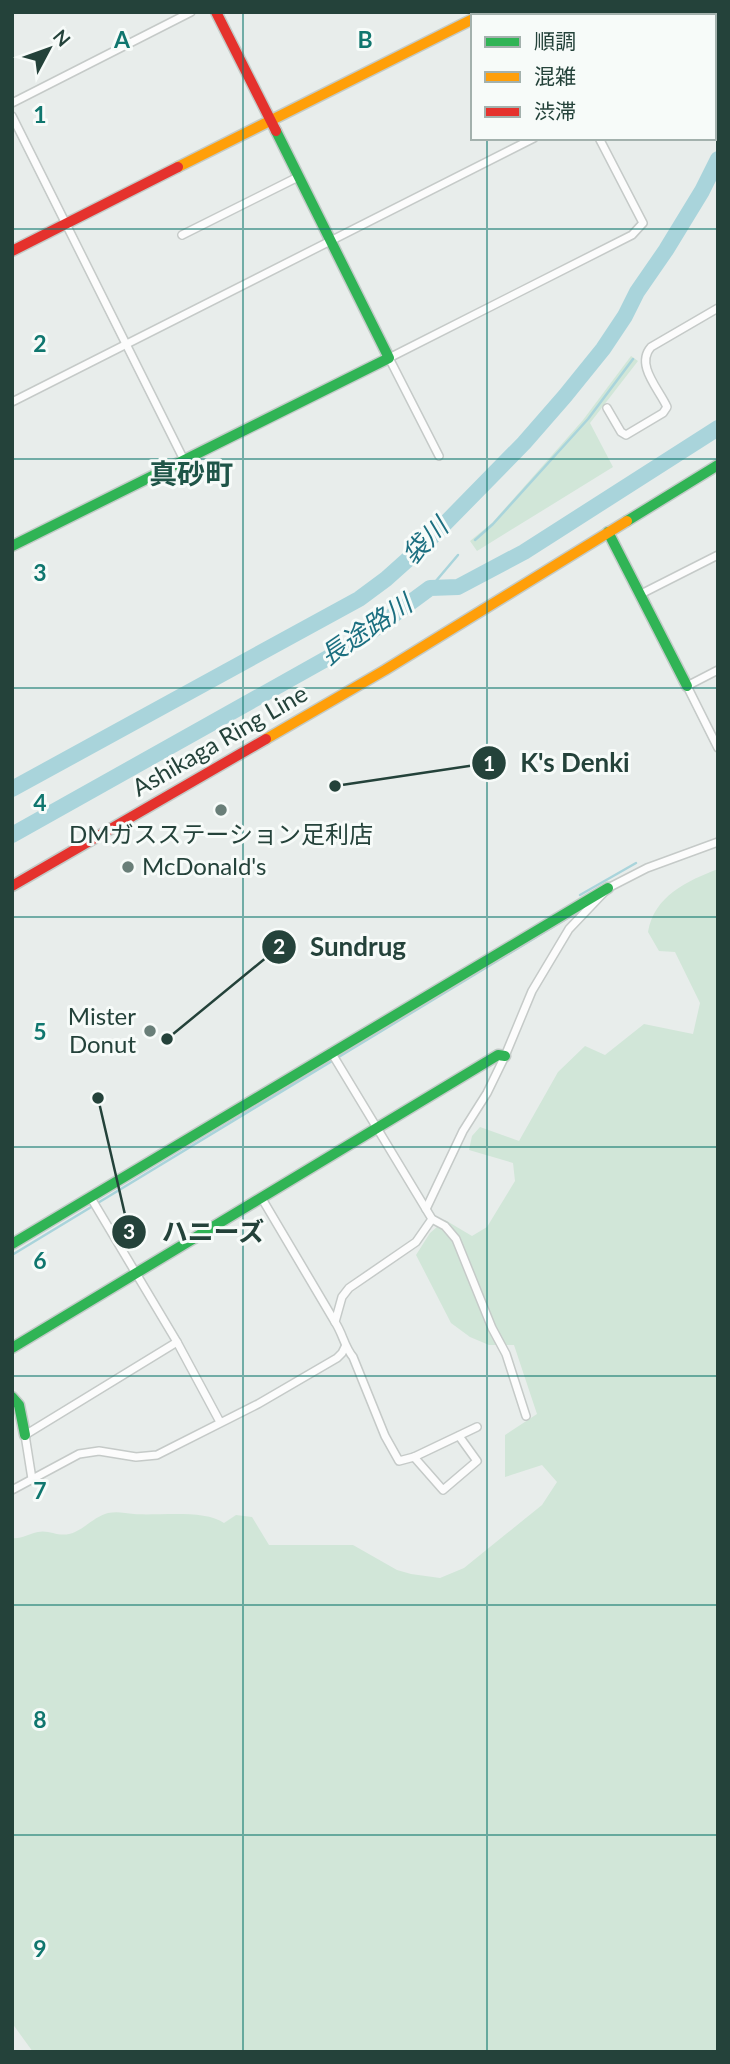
<svg xmlns="http://www.w3.org/2000/svg" width="730" height="2064" font-family="Lato,'Noto Sans JP',sans-serif">
	<style>
		.green { fill: #d1e6d8 }
		.lines { fill: none; stroke-linecap: round; stroke-linejoin: round }
		.stream { stroke: #a9d4db; stroke-width: 2.5 }
		.river { stroke: #a9d4db; stroke-width: 16 }
		.street-casing { stroke: #c5cac8; stroke-width: 10 }
		.fast-casing { stroke: #c3cbc8; stroke-width: 13 }
		.slow-casing { stroke: #c3cbc8; stroke-width: 13 }
		.jam-casing { stroke: #c3cbc8; stroke-width: 13 }
		.street { stroke: #fcfcfc; stroke-width: 7 }
		.fast { stroke: #30b455; stroke-width: 10 }
		.slow { stroke: #ff9f0a; stroke-width: 10 }
		.jam { stroke: #e5322d; stroke-width: 10 }
		.grid { fill: none; stroke: #0f766e; stroke-width: 2; stroke-opacity: 0.55 }
		.poi-dot { fill: #697e78; stroke: #f7fbf9; stroke-width: 2.5 }
		.labels { text-anchor: middle; stroke-width: 6; stroke-linejoin: round; paint-order: stroke }
		.street-label { font-size: 24px; fill: #24423a; stroke: #f7fbf9 }
		.poi-label { font-size: 24px; fill: #24423a; stroke: #f7fbf9 }
		.water-label { font-size: 26px; font-style: italic; fill: #1c6f80; stroke: #f7fbf9 }
		.quarter-label { font-size: 28px; font-weight: bold; fill: #1f5548; stroke: #f7fbf9 }
		.grid-label { font-size: 23px; text-anchor: middle; font-weight: bold; fill: #0f766e; stroke: #f7fbf9; stroke-width: 6; stroke-linejoin: round; paint-order: stroke }
		.leader { fill: none; stroke: #24423a; stroke-width: 2.5 }
		.callout-dot { fill: #24423a; stroke: #f7fbf9; stroke-width: 2.5 }
		.mark-label { font-size: 21px; text-anchor: middle; font-weight: bold; fill: #fff }
		.callout-label { font-size: 26px; text-anchor: middle; font-weight: bold; fill: #24423a; stroke: #f7fbf9; stroke-width: 6; stroke-linejoin: round; paint-order: stroke }
	</style>
	<rect width="100%" height="100%" fill="#e8edeb"/>
	<g class="green">
		<polygon points="631,356 638,361 590,423 613,467 477,551 470,541 492,523 583,420"/>
		<path d="M718 869V2052H33L12 2023V1538C22 1539 28 1534 38 1532 50 1529 60 1539 75 1532 86 1527 96 1516 108 1513 117 1511 125 1513 134 1514 158 1516 205 1509 224 1523L236 1515 252 1517 269 1545H353L397 1570 411 1574 440 1578 464 1568 542 1505 557 1482 542 1465 505 1477V1435L537 1414 514 1345H489L470 1337 451 1323 416 1255 430 1233 445 1220 472 1236 487 1227 515 1181 513 1163 469 1150 472 1136 480 1127 519 1141 558 1072 585 1046 605 1055 644 1024 693 1034 700 1003 675 952 659 951 648 932C654 896 687 881 718 869Z"/>
	</g>
	<g class="lines">
		<g class="stream">
			<polyline points="475,540 493,524 588,419 633,359"/>
			<polyline points="430,588 458,555"/>
			<polyline points="580,895 636,863"/>
			<polyline points="12,1255 576,913"/>
		</g>
		<g class="river">
			<polyline points="12,789 359,599 386,579 424,545 524,443 565,396 603,349 625,316 637,292 666,250 702,191 718,159"/>
			<polyline points="12,835 342,650 373,630 430,588 458,587 524,552 718,428"/>
		</g>
		<g class="street-casing">
			<g id="street">
				<polyline points="535,12 537,16"/>
				<polyline points="714,49 718,48"/>
				<polyline points="12,103 191,12"/>
				<polyline points="12,116 184,460"/>
				<polyline points="182,235 298,177"/>
				<polyline points="12,402 534,138"/>
				<path d="M607 408 621 432 626 435 663 413 667 407C659 389 635 365 651 347L718 308"/>
				<polyline points="439,456 389,358 632,235 643,223 599,138"/>
				<polyline points="641,594 718,555"/>
				<polyline points="718,670 687,686 718,748"/>
				<polyline points="331,1052 432,1219 445,1226 456,1239 492,1328 506,1354 526,1416"/>
				<polyline points="261,1197 335,1322"/>
				<polyline points="91,1198 177,1342 220,1422"/>
				<polyline points="426,1209 463,1131 487,1093 505,1056 532,991 569,929 608,888 647,868 718,842"/>
				<path d="M432 1219 416 1242 349 1288 342 1297 335 1322C343 1334 344 1346 353 1357L385 1436 399 1461 414 1457 477 1427"/>
				<polyline points="414,1457 443,1490 477,1461 459,1436"/>
				<polyline points="32,1479 25,1435 177,1342"/>
				<polyline points="12,1490 79,1454 99,1451 136,1457 157,1455 258,1404 337,1358 342,1353 345,1347"/>
			</g>
		</g>
		<g class="fast-casing">
			<g id="fast">
				<polyline points="627,521 718,465"/>
				<polyline points="608,532 687,686"/>
				<polyline points="12,546 389,358 276,131"/>
				<polyline points="12,1244 608,888"/>
				<polyline points="12,1348 498,1055 505,1056"/>
				<polyline points="12,1397 19,1405 25,1435"/>
			</g>
		</g>
		<g class="slow-casing">
			<g id="slow">
				<polyline points="480,16 487,12"/>
				<polyline points="178,167 473,19"/>
				<polyline points="266,739 385,670 627,521"/>
			</g>
		</g>
		<g class="jam-casing">
			<g id="jam">
				<polyline points="216,12 276,131"/>
				<polyline points="12,251 178,167"/>
				<polyline points="12,886 266,739"/>
			</g>
		</g>
		<use href="#street" class="street"/>
		<use href="#fast" class="fast"/>
		<use href="#slow" class="slow"/>
		<use href="#jam" class="jam"/>
	</g>
	<path class="grid" d="M243 12V2052M487 12V16M487 138V2052M12 229H718M12 459H718M12 688H718M12 917H718M12 1147H718M12 1376H718M12 1605H718M12 1835H718"/>
	<g class="poi-dot">
		<circle cx="221" cy="810" r="7"/>
		<circle cx="128" cy="867" r="7"/>
		<circle cx="150" cy="1031" r="7"/>
	</g>
	<g class="labels">
		<g class="street-label">
			<text transform="translate(220 741) rotate(-30)" y="8">Ashikaga Ring Line</text>
		</g>
		<g class="poi-label">
			<text x="221" y="843">DMガスステーション足利店</text>
			<text x="142" y="875" text-anchor="start">McDonald's</text>
			<text x="136" y="1025" text-anchor="end">Mister<tspan x="136" dy="28">Donut</tspan></text>
		</g>
		<g class="water-label">
			<text transform="translate(425 541) rotate(-45)" y="9">袋川</text>
			<text transform="translate(366 630) rotate(-34)" y="9">長途路川</text>
		</g>
		<g class="quarter-label">
			<text x="191" y="484">真砂町</text>
		</g>
	</g>
	<g class="grid-label">
		<text x="122" y="48">A</text>
		<text x="365" y="48">B</text>
		<text x="40" y="123">1</text>
		<text x="40" y="352">2</text>
		<text x="40" y="581">3</text>
		<text x="40" y="811">4</text>
		<text x="40" y="1040">5</text>
		<text x="40" y="1269">6</text>
		<text x="40" y="1499">7</text>
		<text x="40" y="1728">8</text>
		<text x="40" y="1957">9</text>
	</g>
	<path class="leader" d="M335 786L489 763M167 1039L279 947M98 1098L129 1232"/>
	<g class="callout-dot">
		<circle cx="335" cy="786" r="7"/>
		<circle cx="167" cy="1039" r="7"/>
		<circle cx="98" cy="1098" r="7"/>
		<circle cx="489" cy="763" r="18"/>
		<circle cx="279" cy="947" r="18"/>
		<circle cx="129" cy="1232" r="18"/>
	</g>
	<g class="mark-label">
		<text x="489" y="771">1</text>
		<text x="279" y="954">2</text>
		<text x="129" y="1239">3</text>
	</g>
	<g class="callout-label">
		<text x="575" y="772">K's Denki</text>
		<text x="358" y="956">Sundrug</text>
		<text x="213" y="1241">ハニーズ</text>
	</g>
	<rect width="730" height="2064" fill="none" stroke="#24423a" stroke-width="28"/>
	<rect x="471" y="14" width="245" height="126" fill="#f7fbf9" stroke="#a3b1ad" stroke-width="2"/>
	<rect x="485" y="37" width="35" height="10" fill="#30b455" stroke="#a3b1ad" stroke-width="2"/>
	<text x="534" y="49" font-size="21" fill="#24423a">順調</text>
	<rect x="485" y="72" width="35" height="10" fill="#ff9f0a" stroke="#a3b1ad" stroke-width="2"/>
	<text x="534" y="84" font-size="21" fill="#24423a">混雑</text>
	<rect x="485" y="107" width="35" height="10" fill="#e5322d" stroke="#a3b1ad" stroke-width="2"/>
	<text x="534" y="119" font-size="21" fill="#24423a">渋滞</text>
	<g transform="translate(49 49) rotate(49)" stroke="#f7fbf9" stroke-width="5" paint-order="stroke">
	<path d="M0-5L12 26L0 18L-12 26Z" fill="#24423a"/>
	<text y="-10" font-size="19" font-weight="bold" text-anchor="middle" fill="#24423a">N</text>
	</g>
</svg>
